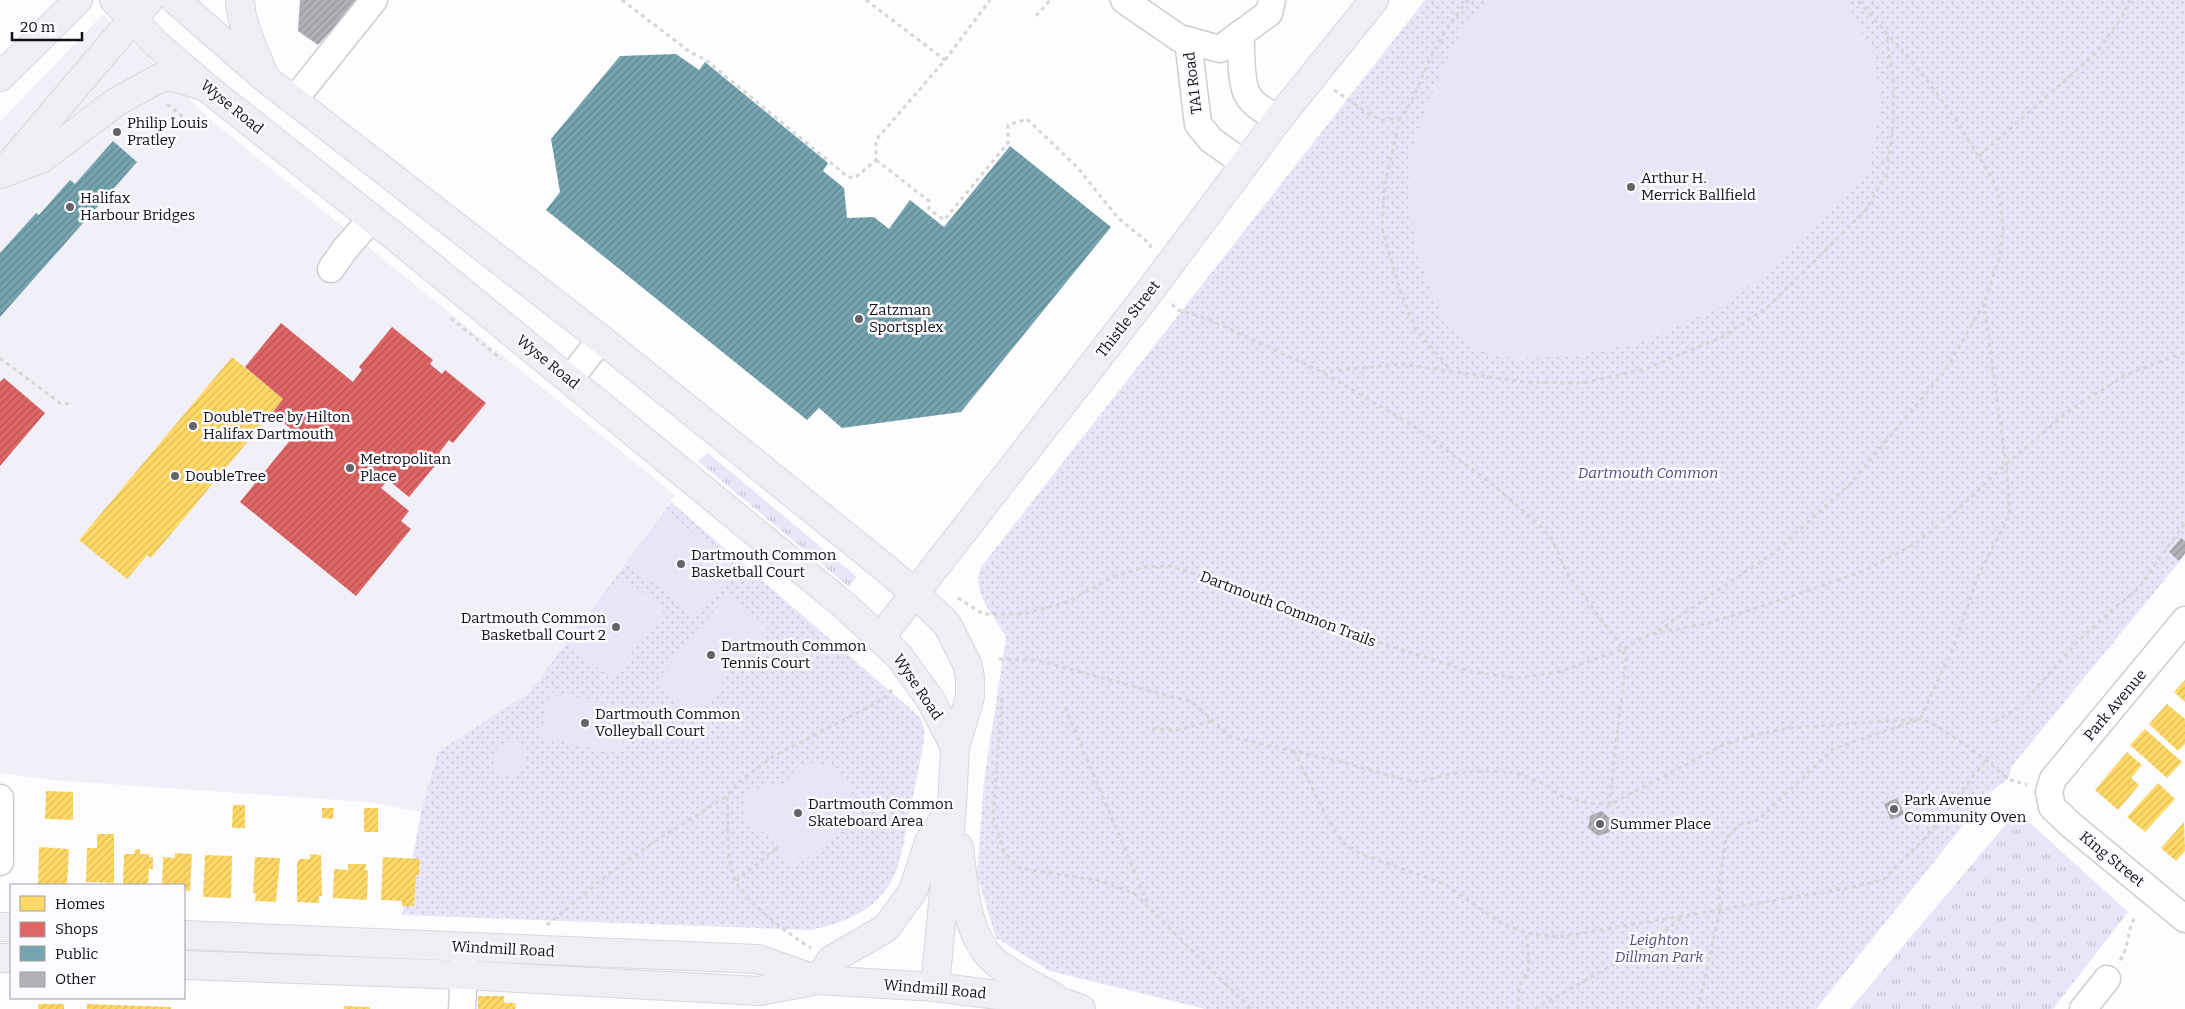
<svg xmlns="http://www.w3.org/2000/svg" width="2185" height="1009" font-family="Bitter,serif">
	<style>
		.built { fill: #f1eff8 }
		.grass { fill: url(#grass-tufts) }
		.park { fill: url(#park-dots) }
		.pitch { fill: #e9e5f7 }
		.homes { fill: url(#homes-hatch) }
		.shops { fill: url(#shops-hatch) }
		.public { fill: url(#public-hatch) }
		.building { fill: url(#building-hatch) }
		.lines { fill: none; stroke-linecap: round; stroke-linejoin: round }
		.minor-casing { stroke: #cecdd1; stroke-width: 29 }
		.major-casing { stroke: #d8d8da; stroke-width: 30 }
		.path { stroke: #d6d6d6; stroke-width: 3; stroke-dasharray: 4 4; stroke-linecap: butt }
		.minor { stroke: #fff; stroke-width: 26 }
		.major { stroke: #efeef4; stroke-width: 28 }
		.poi-dot { fill: #646367; stroke: #fcfbff; stroke-width: 2 }
		.labels { text-anchor: middle; stroke-width: 5; stroke-linejoin: round; paint-order: stroke }
		.street-label { font-size: 15px; fill: #111015; stroke: #fcfbff }
		.poi-label { font-size: 15px; fill: #111015; stroke: #fcfbff; text-anchor: start }
		.park-label { font-size: 15px; font-style: italic; fill: #554a7b; stroke: #fcfbff }
	</style>
	<defs>
		<pattern id="grass-tufts" width="24" height="20" patternUnits="userSpaceOnUse" patternTransform="scale(1.25)"><rect width="24" height="20" fill="#e9e5f7"/><path d="M3 7l-1-3M5 7V3M7 7l1-3M15 17l-1-3M17 17v-4M19 17l1-3" fill="none" stroke="#c7c3d3"/></pattern>
		<pattern id="park-dots" width="8" height="8" patternUnits="userSpaceOnUse" patternTransform="scale(1.25)"><rect width="8" height="8" fill="#e9e5f7"/><path d="M2 2h.1M6 6h.1" fill="none" stroke="#c7c3d3" stroke-width="1.8" stroke-linecap="round"/></pattern>
		<pattern id="homes-hatch" width="6" height="6" patternUnits="userSpaceOnUse" patternTransform="scale(1.25)"><rect width="6" height="6" fill="#ffd966"/><path d="M-1 1l2-2M0 6l6-6M5 7l2-2" fill="none" stroke="#dab958"/></pattern>
		<pattern id="shops-hatch" width="6" height="6" patternUnits="userSpaceOnUse" patternTransform="scale(1.25)"><rect width="6" height="6" fill="#e06666"/><path d="M-1 1l2-2M0 6l6-6M5 7l2-2" fill="none" stroke="#b45353"/></pattern>
		<pattern id="public-hatch" width="6" height="6" patternUnits="userSpaceOnUse" patternTransform="scale(1.25)"><rect width="6" height="6" fill="#76a5af"/><path d="M-1 1l2-2M0 6l6-6M5 7l2-2" fill="none" stroke="#5f858d"/></pattern>
		<pattern id="building-hatch" width="6" height="6" patternUnits="userSpaceOnUse" patternTransform="scale(1.25)"><rect width="6" height="6" fill="#b3b1b8"/><path d="M-1 1l2-2M0 6l6-6M5 7l2-2" fill="none" stroke="#99979d"/></pattern>
	</defs>
	<rect width="100%" height="100%" fill="#fdfcfe"/>
	<polygon class="built" points="103,14 212,121 675,495 529,693 439,752 421,812 367,802 52,780 0,773 0,122"/>
	<g class="grass">
		<polygon points="708,453 857,577 849,587 698,461"/>
		<polygon points="2017,811 2128,912 2053,1009 1850,1009"/>
	</g>
	<g class="park">
		<path d="M1425 0H2185V555L2012 766 2008 779 1989 793 1816 1009H1205L1050 971 996 938 977 875 984 781 1006 637C995 616 970 592 981 567Z"/>
		<path d="M671 502 920 717 924 729V741C919 768 913 795 908 823 904 839 902 856 896 871 882 908 846 923 810 930L402 915 421 812 438 752 529 693Z"/>
	</g>
	<g class="pitch">
		<polygon points="1489,0 1844,0 1848,4 1873,53 1880,98 1876,137 1868,171 1823,220 1770,272 1716,309 1642,342 1567,357 1510,358 1478,350 1449,328 1434,298 1415,244 1410,204 1409,155 1435,86 1461,31"/>
		<polygon points="666,511 737,568 696,617 626,561"/>
		<polygon points="621,576 665,610 612,679 568,644"/>
		<polygon points="728,594 768,627 694,717 654,684"/>
		<polygon points="550,692 630,709 620,754 540,737"/>
		<circle cx="510" cy="759" r="17"/>
		<path d="M809 762C833 766 852 774 853 801 853 808 854 817 850 823 845 831 814 853 805 860 801 862 796 865 790 862 782 856 777 844 771 837 762 829 749 831 744 816 741 808 745 798 748 790L785 783 798 766Z"/>
	</g>
	<g class="homes">
		<polygon points="232,357 283,399 151,558 147,555 127,579 79,540"/>
		<polygon points="2185,680 2185,702 2174,692"/>
		<polygon points="2167,704 2185,719 2185,744 2178,751 2149,724"/>
		<polygon points="2145,729 2182,762 2167,778 2130,745"/>
		<polygon points="2127,752 2142,765 2131,778 2139,785 2118,810 2095,790"/>
		<polygon points="2158,783 2175,799 2145,832 2127,817"/>
		<polygon points="46,791 73,792 73,820 45,819"/>
		<polygon points="233,805 245,805 245,828 232,828"/>
		<polygon points="322,808 334,808 333,819 322,818"/>
		<rect x="364" y="808" width="14" height="24"/>
		<polygon points="2184,822 2185,851 2176,861 2161,848"/>
		<polygon points="97,834 114,834 114,883 86,882 87,848 97,848"/>
		<polygon points="39,847 69,849 67,885 38,885"/>
		<polygon points="135,849 140,849 140,854 149,854 149,857 153,857 153,869 149,869 148,885 123,885 124,854 135,854"/>
		<polygon points="175,853 192,854 190,891 184,890 184,885 162,885 163,857 175,858"/>
		<polygon points="310,854 321,855 322,896 319,896 319,903 297,902 297,864 299,859 310,859"/>
		<polygon points="205,855 232,856 231,898 203,897"/>
		<polygon points="255,857 280,858 276,902 255,901 256,893 253,893"/>
		<polygon points="383,857 420,859 419,875 416,875 414,906 402,906 402,901 381,900"/>
		<polygon points="348,864 366,864 365,870 368,871 367,900 333,898 334,869 348,870"/>
		<polygon points="478,996 504,996 504,1003 516,1003 515,1009 478,1009"/>
		<rect x="38" y="1004" width="26" height="5"/>
		<polygon points="87,1004 171,1007 171,1009 87,1009"/>
		<polygon points="344,1006 370,1007 370,1009 344,1009"/>
	</g>
	<g class="shops">
		<polygon points="281,323 353,382 362,370 359,367 392,327 433,360 430,364 442,374 445,370 486,403 453,443 449,440 439,453 443,456 409,497 388,480 381,488 409,511 401,521 411,529 356,596 240,502 296,433 272,413 283,399 245,367"/>
		<polygon points="4,378 45,413 0,466 0,382"/>
	</g>
	<g class="public">
		<polygon points="676,54 699,70 705,62 828,163 823,171 844,188 847,218 874,217 889,229 910,200 944,227 1010,146 1111,227 961,412 842,428 819,408 807,420 546,210 560,192 551,139 620,56"/>
		<polygon points="113,141 137,162 0,317 0,253 36,213 39,215 70,180 75,184"/>
	</g>
	<g class="building">
		<polygon points="300,0 360,0 318,45 298,31"/>
		<polygon points="2181,538 2185,541 2185,553 2179,561 2169,552"/>
		<polygon points="1897,798 1904,814 1891,820 1884,804"/>
		<polygon points="1601,811 1611,819 1610,832 1598,836 1588,828 1590,816"/>
	</g>
	<g class="lines">
		<g class="minor-casing">
			<g id="minor">
				<polyline points="1124,0 1179,38 1220,49 1269,13 1272,0"/>
				<path d="M1240 34C1242 50 1240 80 1247 94 1253 106 1268 113 1279 118"/>
				<polyline points="1188,40 1198,124 1211,140 1245,164"/>
				<polyline points="294,100 374,0"/>
				<polyline points="331,269 345,249 372,218"/>
				<polyline points="570,379 601,339"/>
				<polyline points="2185,620 2053,779 2049,792 2052,807 2071,825 2185,919"/>
				<polyline points="0,798 0,862"/>
				<polyline points="462,1009 465,952"/>
				<polyline points="2083,1009 2107,979"/>
			</g>
		</g>
		<g class="major-casing">
			<g id="major">
				<polyline points="114,0 155,43 207,88 399,240 844,605 899,656 930,699 955,747"/>
				<polyline points="175,0 266,79 601,339 879,563 916,594 947,624 968,666 970,678 970,697 955,747 952,807 935,987"/>
				<path d="M240 0C241 26 255 52 264 75"/>
				<polyline points="0,77 78,0"/>
				<polyline points="3,172 149,0"/>
				<polyline points="1,174 41,159 116,102 160,78 173,77 200,85"/>
				<polyline points="880,638 1143,300 1279,118 1374,0"/>
				<path d="M959 847C964 885 965 939 998 964 1015 977 1036 987 1054 997"/>
				<polyline points="0,927 11,927"/>
				<polyline points="184,935 758,959 817,980"/>
				<polyline points="0,958 11,958"/>
				<polyline points="184,965 463,975 760,991 818,980 935,987 1067,1004 1081,1009"/>
				<polyline points="818,980 831,960 886,928 913,891 929,842 950,810"/>
			</g>
		</g>
		<g class="path">
			<polyline points="622,0 690,52 706,60 848,177 855,178 876,160 876,140 945,60 990,0"/>
			<polyline points="866,0 945,60"/>
			<polyline points="1036,16 1050,0"/>
			<path d="M1334 90 1371 115 1383 120 1400 118C1414 102 1419 82 1428 63 1439 40 1452 20 1468 0"/>
			<polyline points="167,104 198,129"/>
			<polyline points="1400,118 1385,184 1382,228 1399,288 1416,330 1450,369"/>
			<polyline points="1979,156 2095,54 2122,17 2130,0"/>
			<polyline points="876,160 929,201 929,209 944,220 1008,143 1008,125 1027,119 1078,168 1118,218 1150,244 1151,248"/>
			<polyline points="1172,304 1178,310 1208,319 1322,372 1412,425 1492,484 1539,524 1552,539 1567,573 1623,649 1626,659 1609,805"/>
			<polyline points="451,318 501,359"/>
			<polyline points="0,358 60,403 72,404"/>
			<polyline points="1322,372 1401,364 1524,382 1582,383 1646,369 1724,336 1769,306 1866,210 1887,173 1893,125 1894,86 1886,33"/>
			<polyline points="958,598 983,614 1023,614 1067,602 1115,576 1144,567 1170,566 1225,584 1315,622 1472,672 1517,678 1559,672 1623,649 1648,635 1709,623 1784,599 1861,572 1915,544 1954,513 2006,464 2074,407 2126,375 2185,352"/>
			<polyline points="1658,631 1776,551 1850,484 1945,371 1984,304 1999,259 2003,229 2000,201 1993,180 1955,118 1932,87 1911,60 1857,0"/>
			<polyline points="999,659 1040,661 1192,702 1231,737 1342,762 1402,779 1419,782 1449,774 1468,772 1490,771 1517,773 1540,782 1561,796 1582,802 1609,805 1725,744 1758,734 1789,728 1920,719 1936,725 1986,760 2008,779 2027,785"/>
			<polyline points="1002,698 993,817 1004,852 1019,868 1100,881 1134,893 1251,1009"/>
			<polyline points="1065,707 1148,904"/>
			<polyline points="1995,722 2020,706 2078,641 2114,608 2137,590 2185,523"/>
			<polyline points="1152,729 1177,730 1212,721"/>
			<polyline points="1294,751 1326,816 1342,842 1359,853 1444,884 1503,924 1526,933 1559,937 1848,888 1883,880 1926,837 1986,760"/>
			<path d="M727 797C729 821 725 861 736 882 746 902 791 936 811 948"/>
			<polyline points="736,881 778,847"/>
			<polyline points="547,925 607,875 654,842 727,796 740,781 774,756 882,700 893,689"/>
			<path d="M2120 960C2130 947 2126 930 2136 916"/>
			<polyline points="1518,1009 1519,987 1528,971 1529,959 1526,933"/>
			<polyline points="1535,1009 1646,946 1683,917"/>
			<polyline points="1698,1009 1720,910 1719,885 1726,839 1739,825 1758,820 1833,749 1920,719 1954,646 1977,578 2010,514 2006,464 1984,304"/>
		</g>
		<use href="#minor" class="minor"/>
		<use href="#major" class="major"/>
	</g>
	<g class="poi-dot">
		<circle cx="117" cy="132" r="5"/>
		<circle cx="1631" cy="187" r="5"/>
		<circle cx="70" cy="207" r="5"/>
		<circle cx="859" cy="319" r="5"/>
		<circle cx="193" cy="426" r="5"/>
		<circle cx="350" cy="468" r="5"/>
		<circle cx="175" cy="476" r="5"/>
		<circle cx="681" cy="564" r="5"/>
		<circle cx="616" cy="627" r="5"/>
		<circle cx="711" cy="655" r="5"/>
		<circle cx="585" cy="723" r="5"/>
		<circle cx="1894" cy="809" r="5"/>
		<circle cx="798" cy="813" r="5"/>
		<circle cx="1600" cy="824" r="5"/>
	</g>
	<g class="labels">
		<g class="street-label">
			<text transform="translate(1193 83) rotate(-97)" y="5">TA1 Road</text>
			<text transform="translate(232 107) rotate(39)" y="5">Wyse Road</text>
			<text transform="translate(1128 319) rotate(-52)" y="5">Thistle Street</text>
			<text transform="translate(548 362) rotate(39)" y="5">Wyse Road</text>
			<text transform="translate(1288 609) rotate(21)" y="5">Dartmouth Common Trails</text>
			<text transform="translate(918 687) rotate(56)" y="5">Wyse Road</text>
			<text transform="translate(2115 705) rotate(-50)" y="5">Park Avenue</text>
			<text transform="translate(2112 859) rotate(39)" y="5">King Street</text>
			<text transform="translate(503 949) rotate(3)" y="5">Windmill Road</text>
			<text transform="translate(935 989) rotate(5)" y="5">Windmill Road</text>
		</g>
		<g class="poi-label">
			<text x="127" y="128">Philip Louis<tspan x="127" dy="17">Pratley</tspan></text>
			<text x="1641" y="183">Arthur H.<tspan x="1641" dy="17">Merrick Ballfield</tspan></text>
			<text x="80" y="203">Halifax<tspan x="80" dy="17">Harbour Bridges</tspan></text>
			<text x="869" y="315">Zatzman<tspan x="869" dy="17">Sportsplex</tspan></text>
			<text x="203" y="422">DoubleTree by Hilton<tspan x="203" dy="17">Halifax Dartmouth</tspan></text>
			<text x="360" y="464">Metropolitan<tspan x="360" dy="17">Place</tspan></text>
			<text x="185" y="481">DoubleTree</text>
			<text x="691" y="560">Dartmouth Common<tspan x="691" dy="17">Basketball Court</tspan></text>
			<text x="606" y="623" text-anchor="end">Dartmouth Common<tspan x="606" dy="17">Basketball Court 2</tspan></text>
			<text x="721" y="651">Dartmouth Common<tspan x="721" dy="17">Tennis Court</tspan></text>
			<text x="595" y="719">Dartmouth Common<tspan x="595" dy="17">Volleyball Court</tspan></text>
			<text x="1904" y="805">Park Avenue<tspan x="1904" dy="17">Community Oven</tspan></text>
			<text x="808" y="809">Dartmouth Common<tspan x="808" dy="17">Skateboard Area</tspan></text>
			<text x="1610" y="829">Summer Place</text>
		</g>
		<g class="park-label">
			<text x="1648" y="478">Dartmouth Common</text>
			<text x="1659" y="945">Leighton<tspan x="1659" dy="17">Dillman Park</tspan></text>
		</g>
	</g>
	<rect x="10" y="884" width="175" height="115" fill="#fcfbff" stroke="#9e9da1"/>
	<rect x="20" y="896" width="25" height="15" fill="#ffd966" stroke="#9e9da1"/>
	<text x="55" y="909" font-size="15" fill="#111015">Homes</text>
	<rect x="20" y="922" width="25" height="15" fill="#e06666" stroke="#9e9da1"/>
	<text x="55" y="934" font-size="15" fill="#111015">Shops</text>
	<rect x="20" y="946" width="25" height="15" fill="#76a5af" stroke="#9e9da1"/>
	<text x="55" y="959" font-size="15" fill="#111015">Public</text>
	<rect x="20" y="972" width="25" height="15" fill="#b3b1b8" stroke="#9e9da1"/>
	<text x="55" y="984" font-size="15" fill="#111015">Other</text>
	<path d="M12 32v8h70v-8" fill="none" stroke="#111015" stroke-width="2.5"/>
	<text x="20" y="32" font-size="15" fill="#111015" stroke="#fcfbff" stroke-width="4" paint-order="stroke">20 m</text>
</svg>
